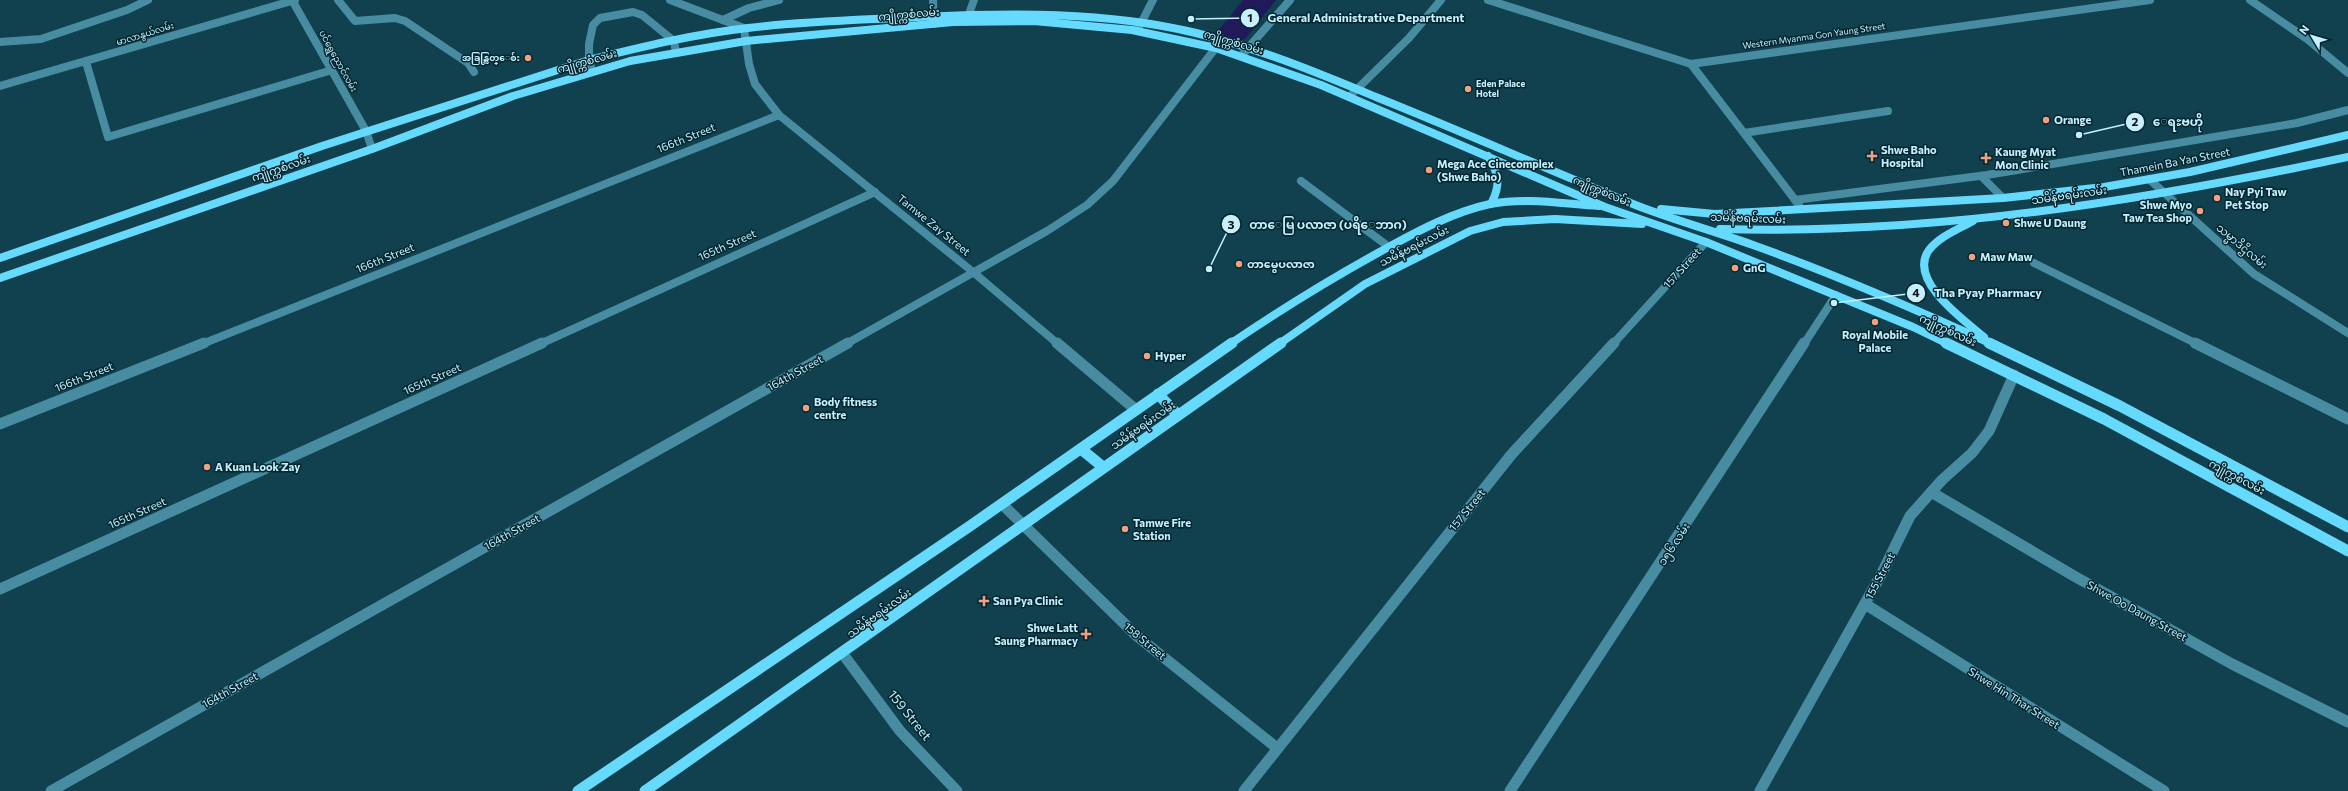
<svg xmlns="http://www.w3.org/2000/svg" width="2348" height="791" font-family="Commissioner,'Noto Sans Myanmar',sans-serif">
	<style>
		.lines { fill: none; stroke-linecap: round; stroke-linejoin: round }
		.river { fill: #211a5a; fill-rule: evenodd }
		.minor-far1 { stroke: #488ca2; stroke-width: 8 }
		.minor { stroke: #488ca2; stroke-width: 11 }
		.major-far1 { stroke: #66dafd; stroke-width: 8 }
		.major { stroke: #66dafd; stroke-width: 11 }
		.poi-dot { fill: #f3a081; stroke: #002630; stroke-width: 1.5 }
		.labels { text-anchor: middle; stroke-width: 3; stroke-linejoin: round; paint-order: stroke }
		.far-street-label { font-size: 9px; fill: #c7effd; stroke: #002630 }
		.far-poi-label { font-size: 9px; font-weight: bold; fill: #c7effd; stroke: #002630; text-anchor: end }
		.street-label { font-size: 11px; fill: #c7effd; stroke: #002630 }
		.poi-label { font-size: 11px; font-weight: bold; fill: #c7effd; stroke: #002630; text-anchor: start }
		.near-street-label { font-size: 13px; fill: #c7effd; stroke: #002630 }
		.leader { fill: none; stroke: #c7effd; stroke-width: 1.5 }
		.callout-dot { fill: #c7effd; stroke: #002630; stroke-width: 1.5 }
		.mark-label { font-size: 12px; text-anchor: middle; font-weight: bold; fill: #111 }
		.callout-label { font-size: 12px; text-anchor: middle; font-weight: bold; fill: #c7effd; stroke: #002630; stroke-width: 3; stroke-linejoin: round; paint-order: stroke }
	</style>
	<rect width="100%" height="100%" fill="#11404e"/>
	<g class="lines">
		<polygon class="river" points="1243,0 1276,0 1245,39 1233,42 1221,39 1217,32"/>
		<g class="minor-far1">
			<polyline points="292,0 366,131 372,149"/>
			<polyline points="338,0 355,21 395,18 405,21 468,63 474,72"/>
			<polyline points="670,0 744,28 749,64 755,84 779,115 973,272 1058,344"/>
			<polyline points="933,0 934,24"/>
			<polyline points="1488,0 1691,64 2150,0"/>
			<polyline points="2250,0 2307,39 2348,73"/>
			<polyline points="723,20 749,8 779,0"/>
			<polyline points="966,22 974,0"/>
			<polyline points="1137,31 1153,0"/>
			<polyline points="0,42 41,39 127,10 148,0"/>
			<polyline points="1241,56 1290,0"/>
			<polyline points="86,62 108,137 332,70"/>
			<polyline points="1691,64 1799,205"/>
			<polyline points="592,71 589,60 589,44 593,25 600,18 633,12 642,15 674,41 676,53"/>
			<polyline points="0,86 295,0"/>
			<polyline points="1349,97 1409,38 1441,0"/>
			<polyline points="1744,133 1888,111"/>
			<polyline points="1981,176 2003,198"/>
			<polyline points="2149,179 2254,274 2348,333"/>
			<polyline points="1301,181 1389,247"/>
			<polyline points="1795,200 1987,175 2297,123 2348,110"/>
			<polyline points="2034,263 2197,344"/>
			<polyline points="202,344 779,115"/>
			<polyline points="540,344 875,192"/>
			<polyline points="846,344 1047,231 1087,205 1113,181 1221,41"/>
			<polyline points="1613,344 1706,242"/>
			<polyline points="1804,344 1836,295"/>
		</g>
		<g class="minor">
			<polyline points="1057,343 1135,409"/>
			<polyline points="2195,343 2348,419"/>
			<polyline points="0,424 204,343"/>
			<polyline points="1931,492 2074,576 2232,664 2348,722"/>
			<polyline points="1002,504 1137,636 1277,748"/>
			<polyline points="0,589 542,343"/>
			<polyline points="1865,604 2164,791"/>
			<polyline points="843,654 900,731 957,791"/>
			<polyline points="51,791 848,343"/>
			<polyline points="1244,791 1511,455 1614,343"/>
			<polyline points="1510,791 1804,343"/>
			<polyline points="1760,791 1882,573 1910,516 1942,480 1972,453 1989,431 2014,375"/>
		</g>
		<g class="major-far1">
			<path d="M1488 156C1499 174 1501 185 1491 204"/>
			<polyline points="1661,209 1715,214 2003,198 2104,187 2190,172 2348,135"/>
			<path d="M1973 221C1959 229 1940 236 1929 250 1907 280 1965 321 1984 337"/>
			<path d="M1720 229C1933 235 2141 201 2348 157"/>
			<path d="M0 258 322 146 589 60C641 47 694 34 748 28 804 21 861 20 917 17 1010 13 1105 11 1196 33 1258 48 1318 73 1376 97 1461 131 1544 168 1628 202 1669 219 1712 230 1753 245 1834 274 1913 308 1992 344"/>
			<polyline points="0,278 372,149 513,96 630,61 746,41 953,22 1034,21 1132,30 1216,48 1321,85 1605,207 1706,242 1913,327 1948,344"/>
			<path d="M1230 344C1280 310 1332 278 1385 249 1418 231 1453 212 1490 204 1526 197 1564 204 1599 206"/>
			<polyline points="1279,344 1365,284 1470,231 1503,222 1555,219 1642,224"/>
		</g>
		<g class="major">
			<polyline points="1946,343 2104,419 2348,551"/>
			<polyline points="1989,343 2120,406 2348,527"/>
			<polyline points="1158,394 1178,415"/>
			<polyline points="1081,449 1103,467"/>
			<polyline points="578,791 970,526 1232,343"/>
			<path d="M645 791C858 643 1068 491 1281 343"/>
		</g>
	</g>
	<g class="poi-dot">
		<circle cx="528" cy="58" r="4"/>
		<circle cx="1468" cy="89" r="4"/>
		<circle cx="2046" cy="120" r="4"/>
		<path d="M1870 150h4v4h4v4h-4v4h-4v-4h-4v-4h4z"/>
		<path d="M1984 152h4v4h4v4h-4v4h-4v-4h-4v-4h4z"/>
		<circle cx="1429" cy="170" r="4"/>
		<circle cx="2217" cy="198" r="4"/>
		<circle cx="2200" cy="211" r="4"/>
		<circle cx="2006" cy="223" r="4"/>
		<circle cx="1972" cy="257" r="4"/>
		<circle cx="1239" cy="264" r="4"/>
		<circle cx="1735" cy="268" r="4"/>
		<circle cx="1875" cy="322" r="4"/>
		<circle cx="1147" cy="356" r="4"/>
		<circle cx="806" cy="408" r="4"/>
		<circle cx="207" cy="467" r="4"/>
		<circle cx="1125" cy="529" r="4"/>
		<path d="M982 595h4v4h4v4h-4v4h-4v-4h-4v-4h4z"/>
		<path d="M1084 628h4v4h4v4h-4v4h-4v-4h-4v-4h4z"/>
	</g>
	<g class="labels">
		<g class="far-street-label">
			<text transform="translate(145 34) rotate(-17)" y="3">မာလာနွယ်လမ်း</text>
			<text transform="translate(1814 36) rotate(-8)" y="3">Western Myanma Gon Yaung Street</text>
			<text transform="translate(338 61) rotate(61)" y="3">ပင်ရွှေညောင်လမ်း</text>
		</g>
		<g class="far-poi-label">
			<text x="520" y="61">အခြန္လြတ္ေစ်း</text>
			<text x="1476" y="87" text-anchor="start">Eden Palace<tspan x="1476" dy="10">Hotel</tspan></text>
		</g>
		<g class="street-label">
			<text transform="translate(909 14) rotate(-5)" y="4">ကျိုက္ကစံလမ်း</text>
			<text transform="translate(1234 42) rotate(16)" y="4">ကျိုက္ကစံလမ်း</text>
			<text transform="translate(587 61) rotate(-16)" y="4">ကျိုက္ကစံလမ်း</text>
			<text transform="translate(686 138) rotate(-22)" y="4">166th Street</text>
			<text transform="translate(2175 162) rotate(-11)" y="4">Thamein Ba Yan Street</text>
			<text transform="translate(281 168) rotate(-19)" y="4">ကျိုက္ကစံလမ်း</text>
			<text transform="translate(1602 191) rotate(23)" y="4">ကျိုက္ကစံလမ်း</text>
			<text transform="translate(2069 195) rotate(-8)" y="4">သမိန်ဗရမ်းလမ်း</text>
			<text transform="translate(1748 218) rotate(2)" y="4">သမိန်ဗရမ်းလမ်း</text>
			<text transform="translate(934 225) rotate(39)" y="4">Tamwe Zay Street</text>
			<text transform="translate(727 245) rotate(-24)" y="4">165th Street</text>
			<text transform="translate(1414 246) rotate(-27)" y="4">သမိန်ဗရမ်းလမ်း</text>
			<text transform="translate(2242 246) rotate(40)" y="4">သမ္မာဒိဌိလမ်း</text>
			<text transform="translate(385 258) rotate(-22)" y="4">166th Street</text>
			<text transform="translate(1682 268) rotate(-48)" y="4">157 Street</text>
			<text transform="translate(1948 330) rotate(25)" y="4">ကျိုက္ကစံလမ်း</text>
			<text transform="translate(795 373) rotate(-29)" y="4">164th Street</text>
			<text transform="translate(84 377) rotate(-22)" y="4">166th Street</text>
			<text transform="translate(432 379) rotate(-24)" y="4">165th Street</text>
			<text transform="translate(1143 425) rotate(-35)" y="4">သမိန်ဗရမ်းလမ်း</text>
			<text transform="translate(2237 477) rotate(28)" y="4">ကျိုက္ကစံလမ်း</text>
			<text transform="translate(1467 510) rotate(-51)" y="4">157 Street</text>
			<text transform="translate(137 513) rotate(-24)" y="4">165th Street</text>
			<text transform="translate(512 532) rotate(-29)" y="4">164th Street</text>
			<text transform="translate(1674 544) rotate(-57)" y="4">၁၅၆ လမ်း</text>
			<text transform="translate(1880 576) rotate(-62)" y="4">155 Street</text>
			<text transform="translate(2137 611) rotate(29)" y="4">Shwe Oo Daung Street</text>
			<text transform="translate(879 613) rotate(-36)" y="4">သမိန်ဗရမ်းလမ်း</text>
			<text transform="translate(1145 641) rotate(40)" y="4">158 Street</text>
			<text transform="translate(230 690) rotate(-29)" y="4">164th Street</text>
			<text transform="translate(2014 698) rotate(32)" y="4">Shwe Hin Thar Street</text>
		</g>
		<g class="poi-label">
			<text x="2054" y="124">Orange</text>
			<text x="1881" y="154">Shwe Baho<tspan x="1881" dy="13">Hospital</tspan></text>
			<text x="1995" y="156">Kaung Myat<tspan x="1995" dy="13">Mon Clinic</tspan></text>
			<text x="1437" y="168">Mega Ace Cinecomplex<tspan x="1437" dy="13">(Shwe Baho)</tspan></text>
			<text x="2225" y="196">Nay Pyi Taw<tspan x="2225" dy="13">Pet Stop</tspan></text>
			<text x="2192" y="209" text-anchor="end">Shwe Myo<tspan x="2192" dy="13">Taw Tea Shop</tspan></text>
			<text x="2014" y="227">Shwe U Daung</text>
			<text x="1980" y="261">Maw Maw</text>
			<text x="1247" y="268">တာမွေပလာဇာ</text>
			<text x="1743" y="272">GnG</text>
			<text x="1875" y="339" text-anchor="middle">Royal Mobile<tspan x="1875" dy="13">Palace</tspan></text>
			<text x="1155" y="360">Hyper</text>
			<text x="814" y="406">Body fitness<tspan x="814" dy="13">centre</tspan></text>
			<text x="215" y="471">A Kuan Look Zay</text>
			<text x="1133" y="527">Tamwe Fire<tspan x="1133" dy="13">Station</tspan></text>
			<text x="993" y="605">San Pya Clinic</text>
			<text x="1078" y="632" text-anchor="end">Shwe Latt<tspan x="1078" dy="13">Saung Pharmacy</tspan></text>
		</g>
		<g class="near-street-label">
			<text transform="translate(910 715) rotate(51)" y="5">159 Street</text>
		</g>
	</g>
	<path class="leader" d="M1191 19L1250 18M2079 135L2135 122M1209 269L1231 224M1834 303L1916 293"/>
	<g class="callout-dot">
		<circle cx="1191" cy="19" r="4"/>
		<circle cx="2079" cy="135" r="4"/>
		<circle cx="1209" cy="269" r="4"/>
		<circle cx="1834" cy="303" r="4"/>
		<circle cx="1250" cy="18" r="10"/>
		<circle cx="2135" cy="122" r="10"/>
		<circle cx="1231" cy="224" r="10"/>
		<circle cx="1916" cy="293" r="10"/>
	</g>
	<g class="mark-label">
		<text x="1250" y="22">1</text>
		<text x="2135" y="126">2</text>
		<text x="1231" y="229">3</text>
		<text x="1916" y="297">4</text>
	</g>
	<g class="callout-label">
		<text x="1366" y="22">General Administrative Department</text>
		<text x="2178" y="126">ေရႊဗဟို</text>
		<text x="1328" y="229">တာေမြ ပလာဇာ (ပရိေဘာဂ)</text>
		<text x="1988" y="297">Tha Pyay Pharmacy</text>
	</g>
	<g transform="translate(2312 36) rotate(308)" stroke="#002630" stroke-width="3" paint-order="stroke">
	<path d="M0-3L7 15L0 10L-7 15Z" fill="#c7effd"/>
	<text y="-6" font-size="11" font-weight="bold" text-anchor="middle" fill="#c7effd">N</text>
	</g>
</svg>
